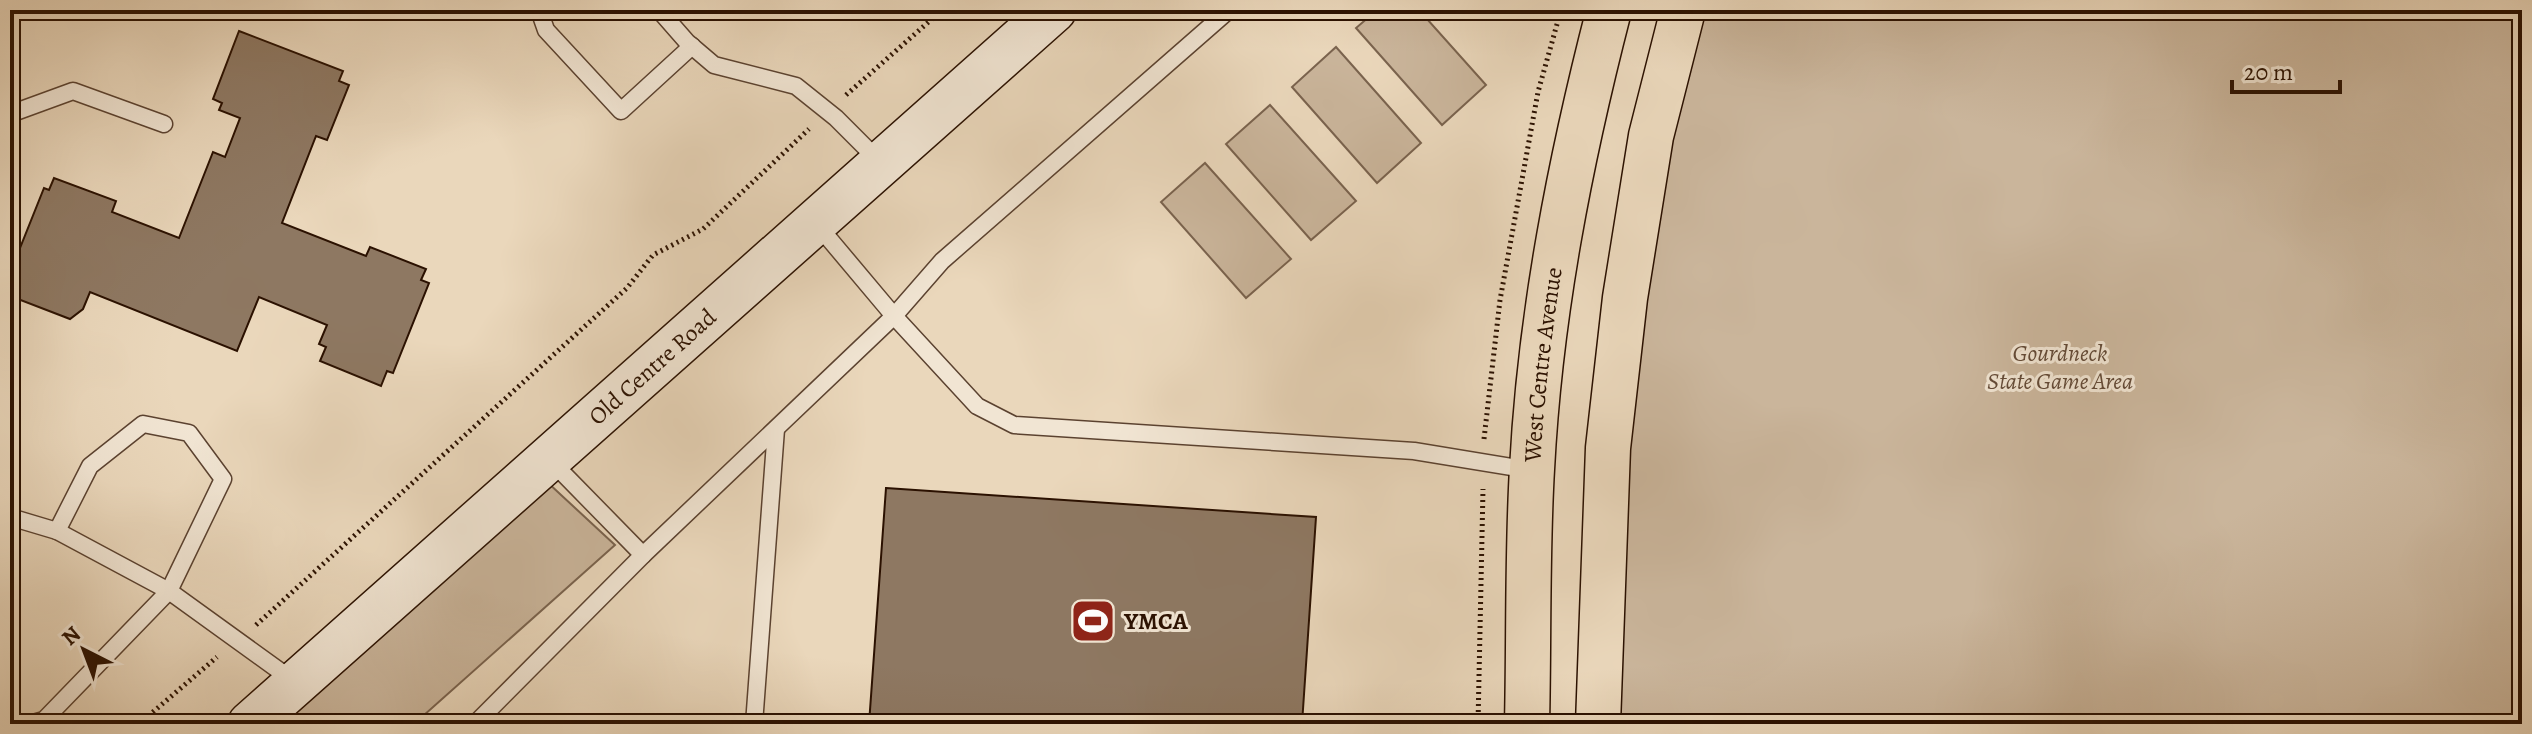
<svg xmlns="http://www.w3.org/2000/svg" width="2532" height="734" font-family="Alegreya,serif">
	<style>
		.green { fill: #cab59b; stroke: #7a634e; stroke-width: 2 }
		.building { fill: #8e7862; stroke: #2b1101; stroke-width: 2 }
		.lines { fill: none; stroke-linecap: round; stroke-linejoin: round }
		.lane-casing { stroke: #5b4230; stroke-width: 19 }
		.secondary-casing { stroke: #2b1101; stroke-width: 47 }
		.primary-casing { stroke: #2b1101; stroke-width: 47 }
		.path { stroke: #2b1101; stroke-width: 5; stroke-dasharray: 2 4; stroke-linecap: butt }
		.lane { stroke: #f1e5d3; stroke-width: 16 }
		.secondary { stroke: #f1e5d3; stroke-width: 44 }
		.primary { stroke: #ead7bb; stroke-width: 44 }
		.labels { text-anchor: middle; stroke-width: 6; stroke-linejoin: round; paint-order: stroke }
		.park-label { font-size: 24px; font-style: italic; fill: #634a37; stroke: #f1e5d3 }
		.street-label { font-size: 24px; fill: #2b1101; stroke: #f1e5d3 }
		.poi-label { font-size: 24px; font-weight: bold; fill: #2b1101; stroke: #f1e5d3; text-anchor: start }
	</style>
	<rect width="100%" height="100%" fill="#ead7bb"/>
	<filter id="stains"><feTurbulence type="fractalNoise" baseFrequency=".0025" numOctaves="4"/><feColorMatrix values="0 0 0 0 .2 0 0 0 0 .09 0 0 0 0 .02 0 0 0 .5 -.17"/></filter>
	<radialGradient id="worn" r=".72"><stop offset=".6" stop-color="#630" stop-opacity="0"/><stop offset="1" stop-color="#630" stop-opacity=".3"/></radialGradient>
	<g class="green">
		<polygon points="1377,10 1419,10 1486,85 1442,125 1356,28"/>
		<polygon points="1671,10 2522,10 2522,724 1598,724"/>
		<polygon points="1336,47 1421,143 1377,183 1292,87"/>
		<polygon points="1270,105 1356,201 1311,240 1226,144"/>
		<polygon points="1205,163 1291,259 1246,298 1161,202"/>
		<polygon points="546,481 615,545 414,724 276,724"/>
	</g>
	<g class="building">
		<polygon points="239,31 343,71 339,81 349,85 327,140 316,136 282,223 366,256 370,247 426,269 421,280 429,283 393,373 387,371 381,386 320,361 326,347 319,344 327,325 259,297 237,351 90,292 83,309 70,319 10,296 16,283 10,280 10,273 44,188 49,190 54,178 116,201 112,212 179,238 213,152 225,157 240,118 219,110 222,103 213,99"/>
		<polygon points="886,488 1316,517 1302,724 869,724"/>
	</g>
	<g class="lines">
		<g class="lane-casing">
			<g id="lane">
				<polyline points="539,10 546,30 621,111 692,46"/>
				<polyline points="659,10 687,42 714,65 796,86 836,118 881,163"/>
				<polyline points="10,114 73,91 164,124"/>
				<polyline points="815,222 894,316 977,406 1014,425 1414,451 1530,470"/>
				<polyline points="549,459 643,555 894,316 942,261 1229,10"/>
				<polyline points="10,517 57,531 169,591 295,682"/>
				<polyline points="30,724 44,720 169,591 223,479 189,433 143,424 90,466 57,531"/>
				<polyline points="475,724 643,555"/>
				<polyline points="754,724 776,429"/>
			</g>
		</g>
		<g class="secondary-casing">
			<g id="secondary">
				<path id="s1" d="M250 724 1054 10"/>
			</g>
		</g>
		<g class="primary-casing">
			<g id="primary">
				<path id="s2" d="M1527 724C1529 639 1527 554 1532 469 1540 314 1570 161 1609 10"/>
				<polyline points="1598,724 1608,448 1625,298 1651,136 1683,10"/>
			</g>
		</g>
		<g class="path">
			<polyline points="846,95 942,10"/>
			<polyline points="1484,439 1500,300 1538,92 1561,10"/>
			<polyline points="256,625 627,288 653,255 703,229 809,129"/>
			<polyline points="139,724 217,657"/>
			<polyline points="1478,724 1483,489"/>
		</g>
		<use href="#lane" class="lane"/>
		<use href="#secondary" class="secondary"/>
		<use href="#primary" class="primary"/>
	</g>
	<defs>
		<g id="stadium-square" transform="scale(2.3)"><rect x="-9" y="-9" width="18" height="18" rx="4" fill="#8f2418" stroke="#f1e5d3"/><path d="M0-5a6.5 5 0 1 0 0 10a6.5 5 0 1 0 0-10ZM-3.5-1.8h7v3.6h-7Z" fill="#fff"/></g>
	</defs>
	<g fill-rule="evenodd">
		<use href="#stadium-square" x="1093" y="621"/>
	</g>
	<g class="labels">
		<g class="park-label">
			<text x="2060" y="361">Gourdneck<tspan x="2060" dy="28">State Game Area</tspan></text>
		</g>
		<g class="street-label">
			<text dy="8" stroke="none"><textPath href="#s2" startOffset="360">West Centre Avenue</textPath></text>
			<text dy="8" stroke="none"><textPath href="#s1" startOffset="538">Old Centre Road</textPath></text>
		</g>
		<g class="poi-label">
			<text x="1124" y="629">YMCA</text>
		</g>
	</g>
	<rect width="2532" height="734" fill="none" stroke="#ead7bb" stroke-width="40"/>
	<rect x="12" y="12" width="2508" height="710" fill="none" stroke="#2b1101" stroke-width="4"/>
	<rect x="20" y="20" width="2492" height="694" fill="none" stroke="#2b1101" stroke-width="2"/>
	<g transform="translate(84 650) rotate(318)" stroke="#f1e5d3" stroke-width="6" paint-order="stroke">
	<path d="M0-6L14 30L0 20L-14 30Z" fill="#2b1101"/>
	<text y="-12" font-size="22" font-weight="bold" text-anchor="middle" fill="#2b1101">N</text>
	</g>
	<path d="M2232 80v12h108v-12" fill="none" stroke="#2b1101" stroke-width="4"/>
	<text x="2244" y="80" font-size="24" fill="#2b1101" stroke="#f1e5d3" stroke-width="6" paint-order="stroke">20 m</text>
	<rect width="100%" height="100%" filter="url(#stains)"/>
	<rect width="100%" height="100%" fill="url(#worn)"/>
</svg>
